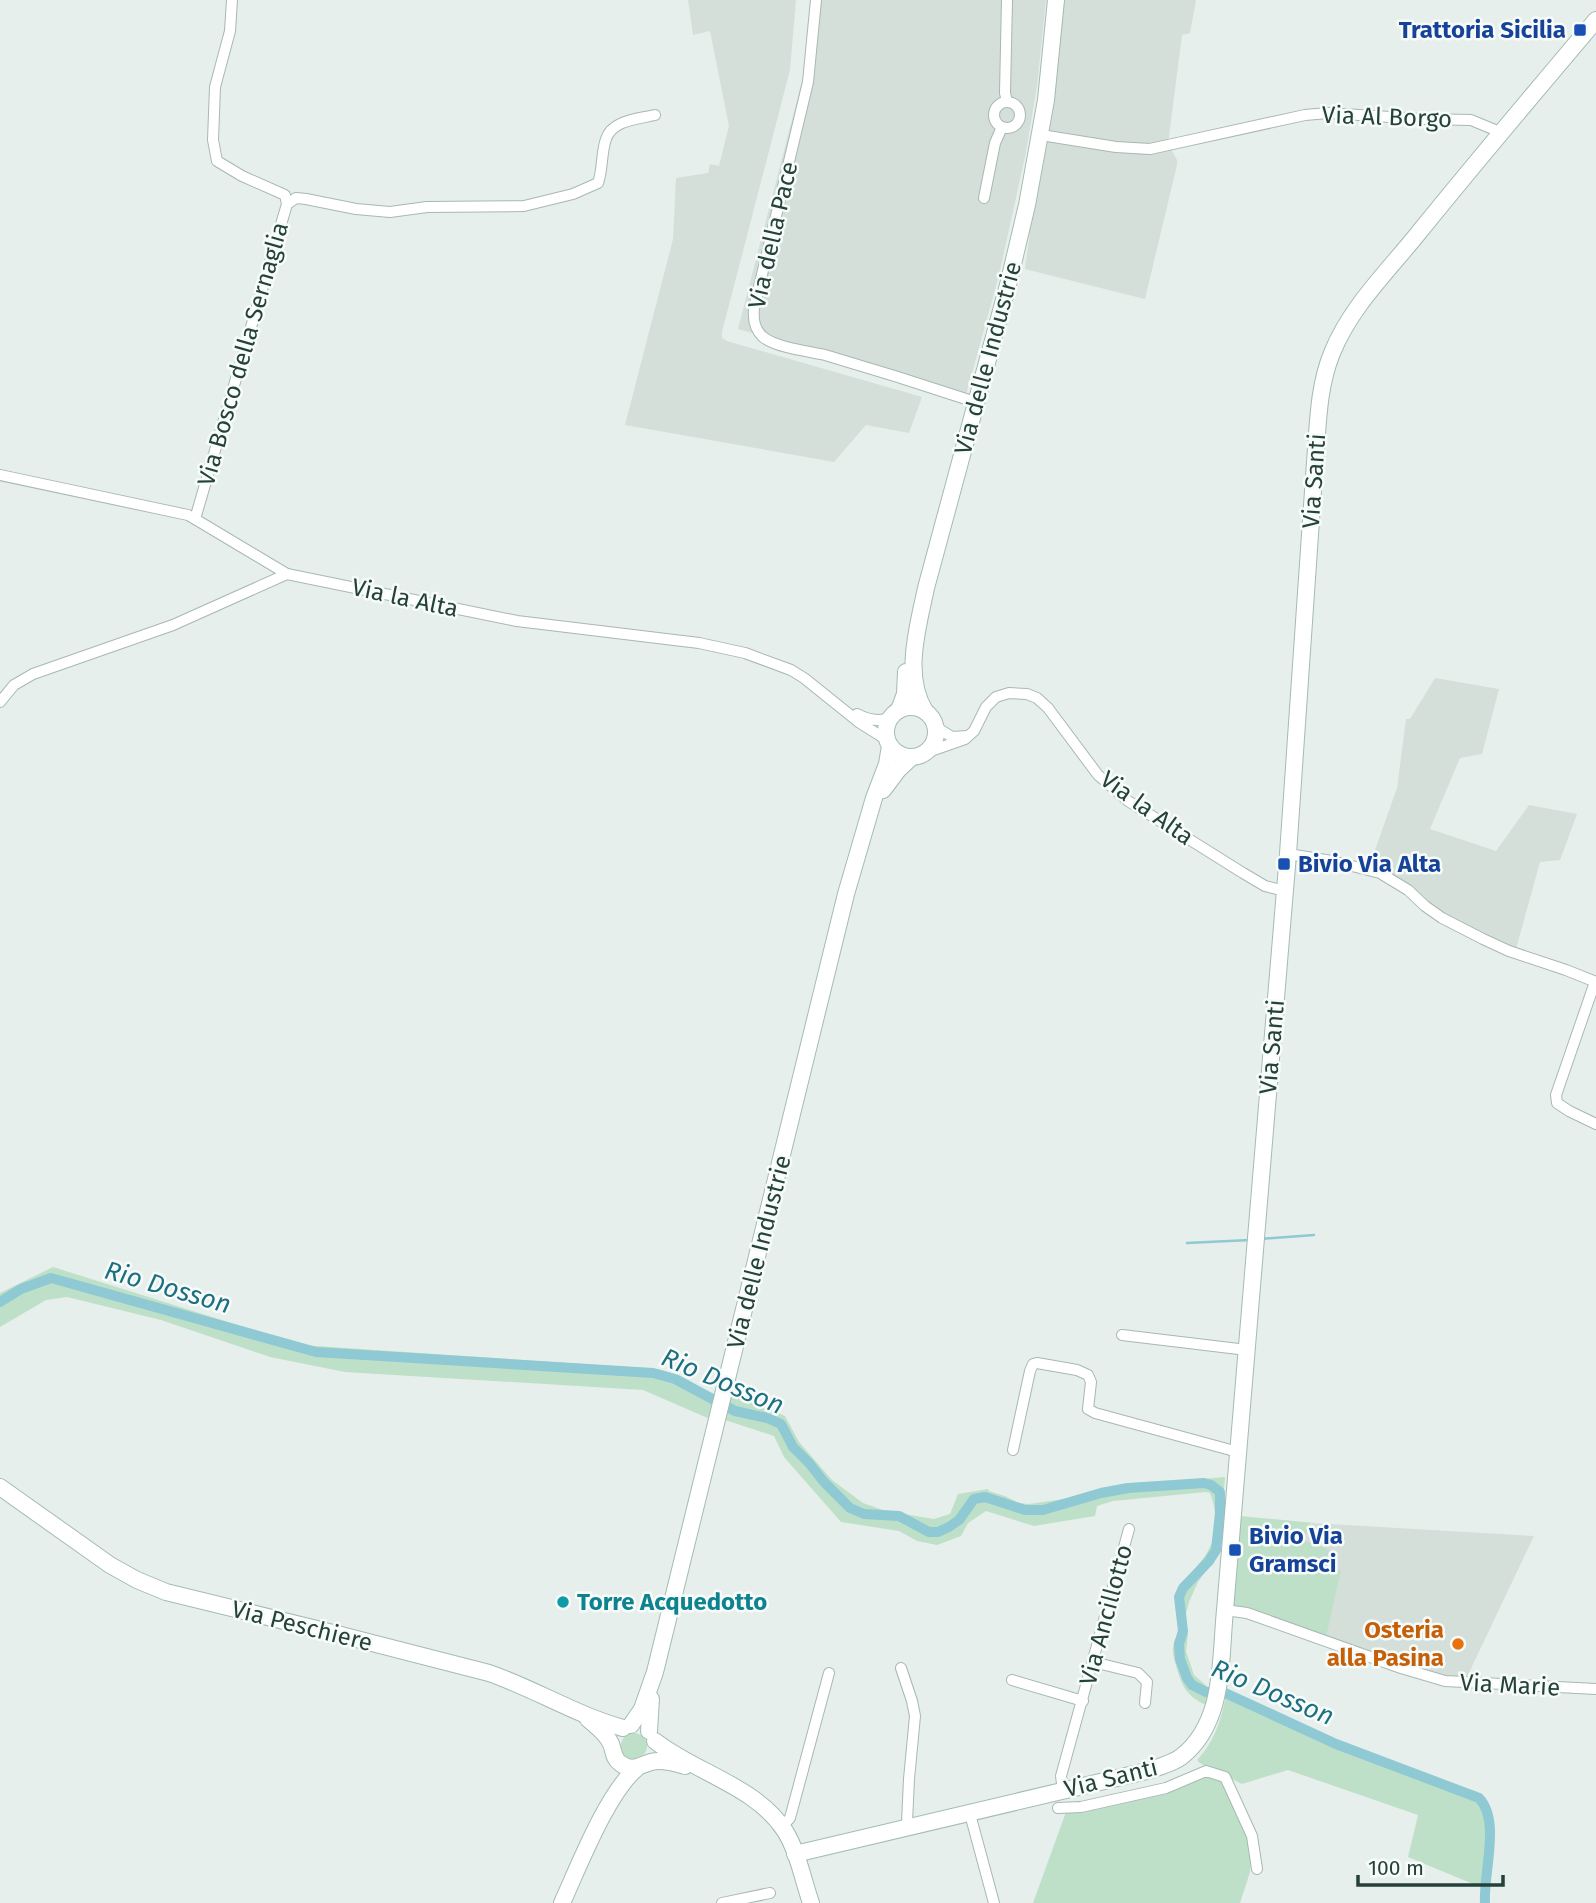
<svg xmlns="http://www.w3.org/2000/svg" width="1596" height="1903" font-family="'Fira Sans',sans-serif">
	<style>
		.built { fill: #d4dfda }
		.green { fill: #bfe0c8 }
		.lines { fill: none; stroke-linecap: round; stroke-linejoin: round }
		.stream { stroke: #8ec9d4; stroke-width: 2.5 }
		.canal { stroke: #8ec9d4; stroke-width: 10 }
		.street-casing { stroke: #a8b8b2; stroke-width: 12 }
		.secondary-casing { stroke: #a4bbb3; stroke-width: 18 }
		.street { stroke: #fff; stroke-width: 10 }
		.secondary { stroke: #fff; stroke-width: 16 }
		.transit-dot { fill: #1a4fb4; stroke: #f7fbf9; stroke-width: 2.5 }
		.culture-dot { fill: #0f9aa8; stroke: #f7fbf9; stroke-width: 2.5 }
		.food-dot { fill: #e8710a; stroke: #f7fbf9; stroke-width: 2.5 }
		.labels { text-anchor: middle; stroke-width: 5; stroke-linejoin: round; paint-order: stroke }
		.transit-label { font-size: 24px; font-weight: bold; fill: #164399; stroke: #f7fbf9; text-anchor: start }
		.street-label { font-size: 24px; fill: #24423a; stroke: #f7fbf9 }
		.culture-label { font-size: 24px; font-weight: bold; fill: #0d838f; stroke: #f7fbf9; text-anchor: start }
		.food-label { font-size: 24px; font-weight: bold; fill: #c56008; stroke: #f7fbf9; text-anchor: end }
		.water-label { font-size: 26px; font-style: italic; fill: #1c6f80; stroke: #f7fbf9 }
	</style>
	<rect width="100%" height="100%" fill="#e6efeb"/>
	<g class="built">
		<polygon points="688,0 796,0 790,70 722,332 722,338 727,341 922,397 909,433 866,425 834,462 625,425 673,239 676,178 708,173 710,164 719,166 729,126 710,31 693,35"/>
		<polygon points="811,0 1046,0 1037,86 1026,152 999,275 966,395 738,329 804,73"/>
		<polygon points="1061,0 1196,0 1190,33 1182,35 1168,144 1177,160 1177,165 1145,299 1025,269"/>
		<polygon points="1435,678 1499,689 1482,754 1460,758 1430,829 1496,851 1529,805 1577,814 1560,860 1540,862 1516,949 1487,937 1445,914 1389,873 1370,864 1397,788 1406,719 1410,719"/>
		<polygon points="1312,1523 1534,1536 1466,1679 1447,1678 1326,1637 1298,1553"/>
	</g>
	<g class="green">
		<polygon points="53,1267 301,1345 658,1369 681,1376 716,1396 710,1419 643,1390 345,1372 270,1357 161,1320 67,1297 46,1300 0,1327 0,1293"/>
		<path d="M732 1391 785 1416 799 1442 832 1480 863 1503 886 1511 934 1519 950 1514 958 1494 988 1489 989 1491 1005 1496 1019 1503 1029 1504 1071 1498 1111 1487 1225 1477 1219 1552 1198 1582 1189 1602 1185 1617 1188 1635 1186 1651 1194 1675 1209 1688 1206 1705C1188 1697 1182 1687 1177 1669 1175 1662 1172 1655 1173 1648 1173 1641 1179 1634 1179 1627 1178 1614 1173 1609 1177 1595 1182 1580 1193 1572 1202 1560 1217 1541 1219 1516 1210 1493L1206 1492 1113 1501 1097 1506 1095 1516 1034 1526 986 1511 968 1523 961 1536 937 1545 917 1541 899 1531 841 1522 784 1457 774 1436 725 1420Z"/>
		<polygon points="1240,1516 1315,1523 1311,1523 1304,1540 1330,1550 1325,1564 1341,1571 1326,1637 1232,1606"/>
		<path d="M1226 1695 1315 1730 1340 1742 1437 1777 1484 1797 1493 1816 1490 1891 1408 1857 1418 1815 1288 1770 1242 1784 1200 1763 1197 1760C1215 1741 1221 1720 1226 1695Z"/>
		<circle cx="634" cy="1746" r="13"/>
		<polygon points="1209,1773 1225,1778 1251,1845 1250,1872 1240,1903 1033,1903 1066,1812"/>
	</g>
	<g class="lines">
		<g class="stream">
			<polyline points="1260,1239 1314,1235"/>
			<polyline points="1187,1243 1250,1240"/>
		</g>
		<path class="canal" d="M0 1302 21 1289 51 1278 316 1352 653 1373 675 1379 735 1411 767 1418 781 1424 793 1447 809 1463 824 1482 850 1508 864 1514 899 1516 929 1532H938L949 1527 959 1520 974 1499 985 1497 1025 1510H1043L1101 1493 1128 1488 1204 1483 1211 1485 1220 1492V1513L1216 1550 1209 1561 1183 1588 1179 1597 1183 1631 1179 1644 1180 1659 1187 1678 1192 1685 1206 1692H1223L1336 1744 1479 1798C1501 1821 1483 1873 1485 1903"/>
		<g class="street-casing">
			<g id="street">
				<polyline points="232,0 230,31 215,87 213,140 217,161 242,176 285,195 287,204 195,519 287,574"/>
				<path d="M816 0 808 82 754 308C753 319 754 329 763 337 777 348 808 351 825 355 873 369 921 384 969 400"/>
				<circle cx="1007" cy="115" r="13"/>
				<polyline points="1007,102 1005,93 1007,0"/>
				<polyline points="1041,135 1116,147 1150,149 1305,115 1328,113 1421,119 1471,120 1500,132"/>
				<polyline points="984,198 995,143 1002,127"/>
				<path d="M287 204 296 198 306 199 356 209 390 212 427 207 524 206 573 194 598 183C603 169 601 153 606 139 612 120 638 119 655 115"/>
				<polyline points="0,475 188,515 195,519"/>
				<polyline points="0,702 14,685 33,674 173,625 287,574 517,621 699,643 745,653 791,670 804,678 860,723 887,740"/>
				<path d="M857 714C868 720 878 722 890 718"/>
				<polyline points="936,727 952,737 967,736"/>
				<polyline points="925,753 965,739 974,731 986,707 996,697 1009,693 1027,694 1037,698 1048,708 1098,775 1128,801 1243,873 1265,886 1285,891"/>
				<polyline points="1288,854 1332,861 1380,873 1408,890 1425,906 1442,918 1483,939 1509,951 1566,970 1596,982"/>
				<polyline points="1595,982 1556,1095 1557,1103 1569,1111 1596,1124"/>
				<polyline points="1122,1335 1247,1350"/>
				<polyline points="1013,1450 1030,1371 1033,1364 1037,1363 1077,1370 1088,1375 1091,1382 1088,1409 1095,1413 1238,1452"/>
				<polyline points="1225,1610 1247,1613 1401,1668 1445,1681 1596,1689"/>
				<polyline points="1093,1662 1138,1673 1147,1682 1145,1703"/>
				<polyline points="901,1668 912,1701 915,1716 909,1779 907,1822 908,1829"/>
				<polyline points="1012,1680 1083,1701"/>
				<polyline points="1063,1790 1061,1776 1129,1529"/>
				<polyline points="1058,1808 1081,1807 1166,1788 1206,1771 1225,1777 1252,1836 1257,1869"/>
				<polyline points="970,1814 994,1903"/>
				<polyline points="782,1827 790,1818 829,1673"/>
				<polyline points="722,1903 770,1893"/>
			</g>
		</g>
		<g class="secondary-casing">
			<g id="secondary">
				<circle cx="911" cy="732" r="25"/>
				<polyline points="899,710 905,694 906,672"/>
				<path d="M925 711C903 675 918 627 926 588L1008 285 1027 205 1046 100 1056 0"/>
				<polyline points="883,790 898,770 912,757"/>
				<path d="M0 1487 110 1565 137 1580 166 1592 337 1634 489 1673C535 1689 576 1715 623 1728"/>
				<path d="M588 1719C596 1726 607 1734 611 1744 614 1751 613 1758 620 1763 632 1773 640 1765 651 1762 662 1759 675 1763 685 1766"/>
				<polyline points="631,1725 642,1709 655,1672 846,894 874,798 887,764 890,746"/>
				<polyline points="649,1731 651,1699"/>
				<path d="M655 1741C696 1773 756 1786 785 1831 798 1852 803 1880 811 1903"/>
				<path d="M795 1854 1151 1770C1161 1766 1173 1763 1181 1757 1225 1723 1220 1660 1225 1610L1288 854 1315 462C1318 425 1318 387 1332 353 1350 308 1386 273 1416 236 1475 163 1535 92 1596 20"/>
				<path d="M562 1903C579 1866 607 1793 637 1768"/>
			</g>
		</g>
		<use href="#street" class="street"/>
		<use href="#secondary" class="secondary"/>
	</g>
	<g class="transit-dot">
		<rect x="1573" y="23" width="14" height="14" rx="3.5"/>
		<rect x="1277" y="857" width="14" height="14" rx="3.5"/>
		<rect x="1228" y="1543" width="14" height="14" rx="3.5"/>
	</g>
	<circle class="culture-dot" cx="563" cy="1602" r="7"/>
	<circle class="food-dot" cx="1458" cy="1644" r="7"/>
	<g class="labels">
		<g class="transit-label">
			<text x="1566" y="38" text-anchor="end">Trattoria Sicilia</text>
			<text x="1298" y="872">Bivio Via Alta</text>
			<text x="1249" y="1544">Bivio Via<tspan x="1249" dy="28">Gramsci</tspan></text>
		</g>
		<g class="street-label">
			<text transform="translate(1387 117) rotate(2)" y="8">Via Al Borgo</text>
			<text transform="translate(773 235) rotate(-77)" y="8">Via della Pace</text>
			<text transform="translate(243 354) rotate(-74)" y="8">Via Bosco della Sernaglia</text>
			<text transform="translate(988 358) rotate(-75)" y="8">Via delle Industrie</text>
			<text transform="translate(1314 481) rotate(-86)" y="8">Via Santi</text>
			<text transform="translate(405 598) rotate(12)" y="8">Via la Alta</text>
			<text transform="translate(1147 808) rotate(36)" y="8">Via la Alta</text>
			<text transform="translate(1272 1047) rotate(-85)" y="8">Via Santi</text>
			<text transform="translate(759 1252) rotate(-76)" y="8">Via delle Industrie</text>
			<text transform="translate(1106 1615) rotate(-75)" y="8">Via Ancillotto</text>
			<text transform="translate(302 1626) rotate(14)" y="8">Via Peschiere</text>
			<text transform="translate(1510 1685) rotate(3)" y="8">Via Marie</text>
			<text transform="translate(1111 1778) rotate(-14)" y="8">Via Santi</text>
		</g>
		<g class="culture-label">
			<text x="577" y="1610">Torre Acquedotto</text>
		</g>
		<g class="food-label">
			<text x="1444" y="1638">Osteria<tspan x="1444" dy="28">alla Pasina</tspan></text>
		</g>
		<g class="water-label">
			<text transform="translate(168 1287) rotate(16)" y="9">Rio Dosson</text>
			<text transform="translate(723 1381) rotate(23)" y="9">Rio Dosson</text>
			<text transform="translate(1273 1692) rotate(23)" y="9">Rio Dosson</text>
		</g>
	</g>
	<path d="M1358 1875v10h145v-10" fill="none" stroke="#24423a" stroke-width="3.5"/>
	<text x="1368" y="1875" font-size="21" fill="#24423a" stroke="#f7fbf9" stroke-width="5" paint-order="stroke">100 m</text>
</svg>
